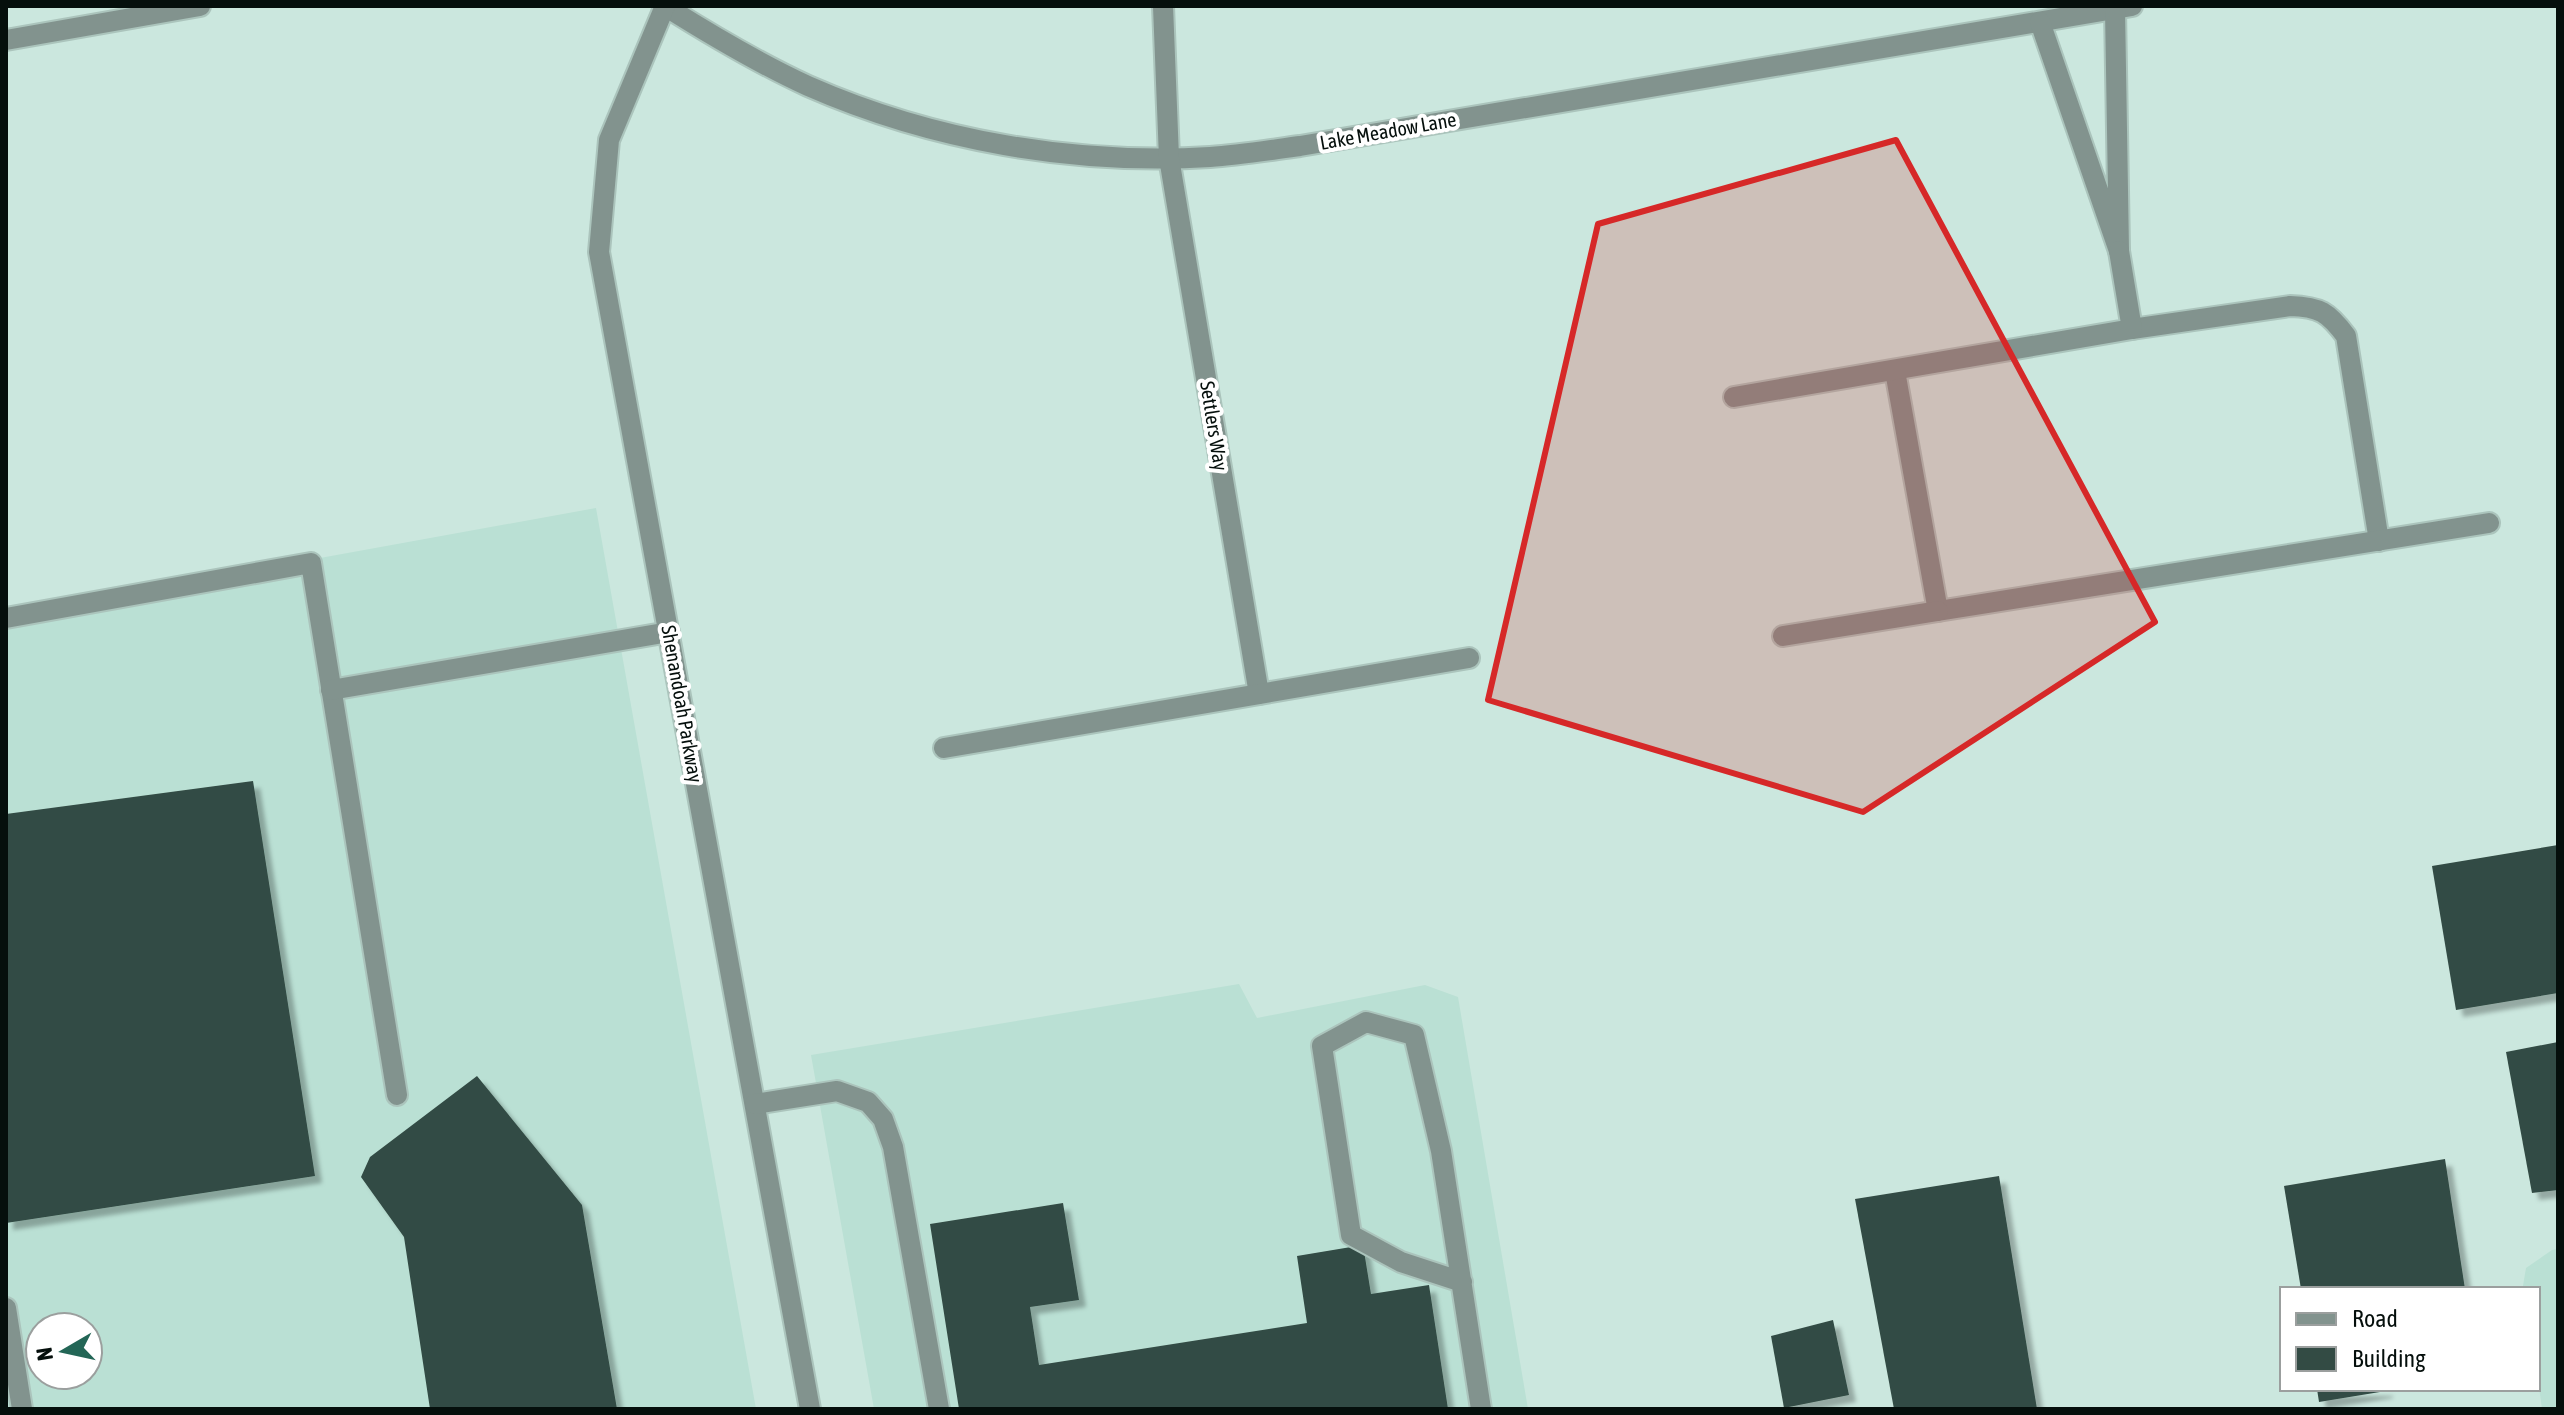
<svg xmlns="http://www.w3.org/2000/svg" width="2564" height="1415" font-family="'Asap Condensed',sans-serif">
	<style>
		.built { fill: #bae0d4; fill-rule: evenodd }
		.building { fill: #334b44; filter: url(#shadow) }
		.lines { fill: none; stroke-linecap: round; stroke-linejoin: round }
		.minor-casing { stroke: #abc4bc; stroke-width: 24 }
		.minor { stroke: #82938e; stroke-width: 20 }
		.marked { fill: #d62828; fill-opacity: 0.2; stroke: #d62828; stroke-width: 6; stroke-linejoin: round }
		.labels { text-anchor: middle; stroke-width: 8; stroke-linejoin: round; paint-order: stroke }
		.street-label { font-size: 20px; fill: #050f0c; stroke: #fff }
	</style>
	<defs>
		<filter id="shadow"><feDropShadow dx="7" dy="7" stdDeviation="2" flood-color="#0004"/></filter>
	</defs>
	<rect width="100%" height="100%" fill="#cbe7de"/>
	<g class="built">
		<path d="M596 508 756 1409H6V615ZM40 1327H88V1375H40Z"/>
		<polygon points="1239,984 1257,1018 1425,985 1458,997 1528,1409 874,1409 811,1055"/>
		<polygon points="2558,1249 2558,1409 2542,1409 2538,1380 2538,1289 2524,1289 2523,1286 2526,1268 2552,1250"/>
	</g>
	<g class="building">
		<polygon points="253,781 315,1176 6,1223 6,814"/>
		<polygon points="2558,845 2558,993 2456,1010 2432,866"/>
		<polygon points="2558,1042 2558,1190 2532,1193 2506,1052"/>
		<polygon points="477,1076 582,1205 617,1409 430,1409 404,1237 361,1177 370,1157"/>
		<polygon points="2445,1159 2465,1289 2301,1289 2284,1186"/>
		<polygon points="1999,1176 2037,1409 1894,1409 1855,1199"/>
		<polygon points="1063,1203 1079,1300 1030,1307 1039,1365 1307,1323 1297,1256 1363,1245 1371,1294 1429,1285 1448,1409 959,1409 930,1224"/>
		<polygon points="1833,1320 1849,1395 1784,1408 1771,1336"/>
		<polygon points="2317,1389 2386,1389 2386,1391 2319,1402"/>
	</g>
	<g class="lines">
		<g class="minor-casing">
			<g id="minor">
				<path d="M665 6C711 35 758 63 808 86 933 141 1074 165 1210 157 1240 155 1270 150 1300 146L2132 6"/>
				<polyline points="665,6 609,140 599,252 810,1409"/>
				<polyline points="1163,6 1169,158 1259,694"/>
				<polyline points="2040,22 2119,251 2115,9"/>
				<polyline points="6,40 200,6"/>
				<path d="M2132 329 2290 306C2320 307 2328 312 2346 336L2379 541"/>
				<polyline points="1895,371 1938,611 2489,523"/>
				<polyline points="1734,397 2132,329 2119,251"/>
				<polyline points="6,618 311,563 397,1095"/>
				<polyline points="1783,636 1938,611"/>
				<polyline points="331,690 669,632"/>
				<polyline points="944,748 1469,658"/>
				<polyline points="755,1104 837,1091 868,1102 883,1119 893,1147 939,1409"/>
				<polyline points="1462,1282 1401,1262 1351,1235 1322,1046 1366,1022 1414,1035 1441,1151 1481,1409"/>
				<polyline points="6,1308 22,1409"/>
			</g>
		</g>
		<use href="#minor" class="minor"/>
	</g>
	<path class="marked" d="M1896 140 2155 622 1863 812 1488 700 1598 224Z"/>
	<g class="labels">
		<g class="street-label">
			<text transform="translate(1388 131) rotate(-10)" y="7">Lake Meadow Lane</text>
			<text transform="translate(1214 426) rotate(81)" y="7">Settlers Way</text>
			<text transform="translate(682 704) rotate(80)" y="7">Shenandoah Parkway</text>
		</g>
	</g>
	<rect width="2564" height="1415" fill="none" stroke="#050f0c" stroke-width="16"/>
	<rect x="2280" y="1287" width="260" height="104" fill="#ffffff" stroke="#9b9f9e" stroke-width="2"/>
	<rect x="2296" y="1313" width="40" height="12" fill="#82938e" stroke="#9b9f9e" stroke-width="2"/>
	<text x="2352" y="1327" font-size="24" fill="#050f0c">Road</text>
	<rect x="2296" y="1347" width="40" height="24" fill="#334b44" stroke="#9b9f9e" stroke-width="2"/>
	<text x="2352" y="1367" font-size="24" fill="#050f0c">Building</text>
	<g transform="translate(64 1351) rotate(261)"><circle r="38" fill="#ffffff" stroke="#9b9f9e" stroke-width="2"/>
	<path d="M0-6L14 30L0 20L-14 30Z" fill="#236656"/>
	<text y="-12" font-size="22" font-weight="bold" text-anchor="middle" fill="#050f0c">N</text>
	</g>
</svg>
